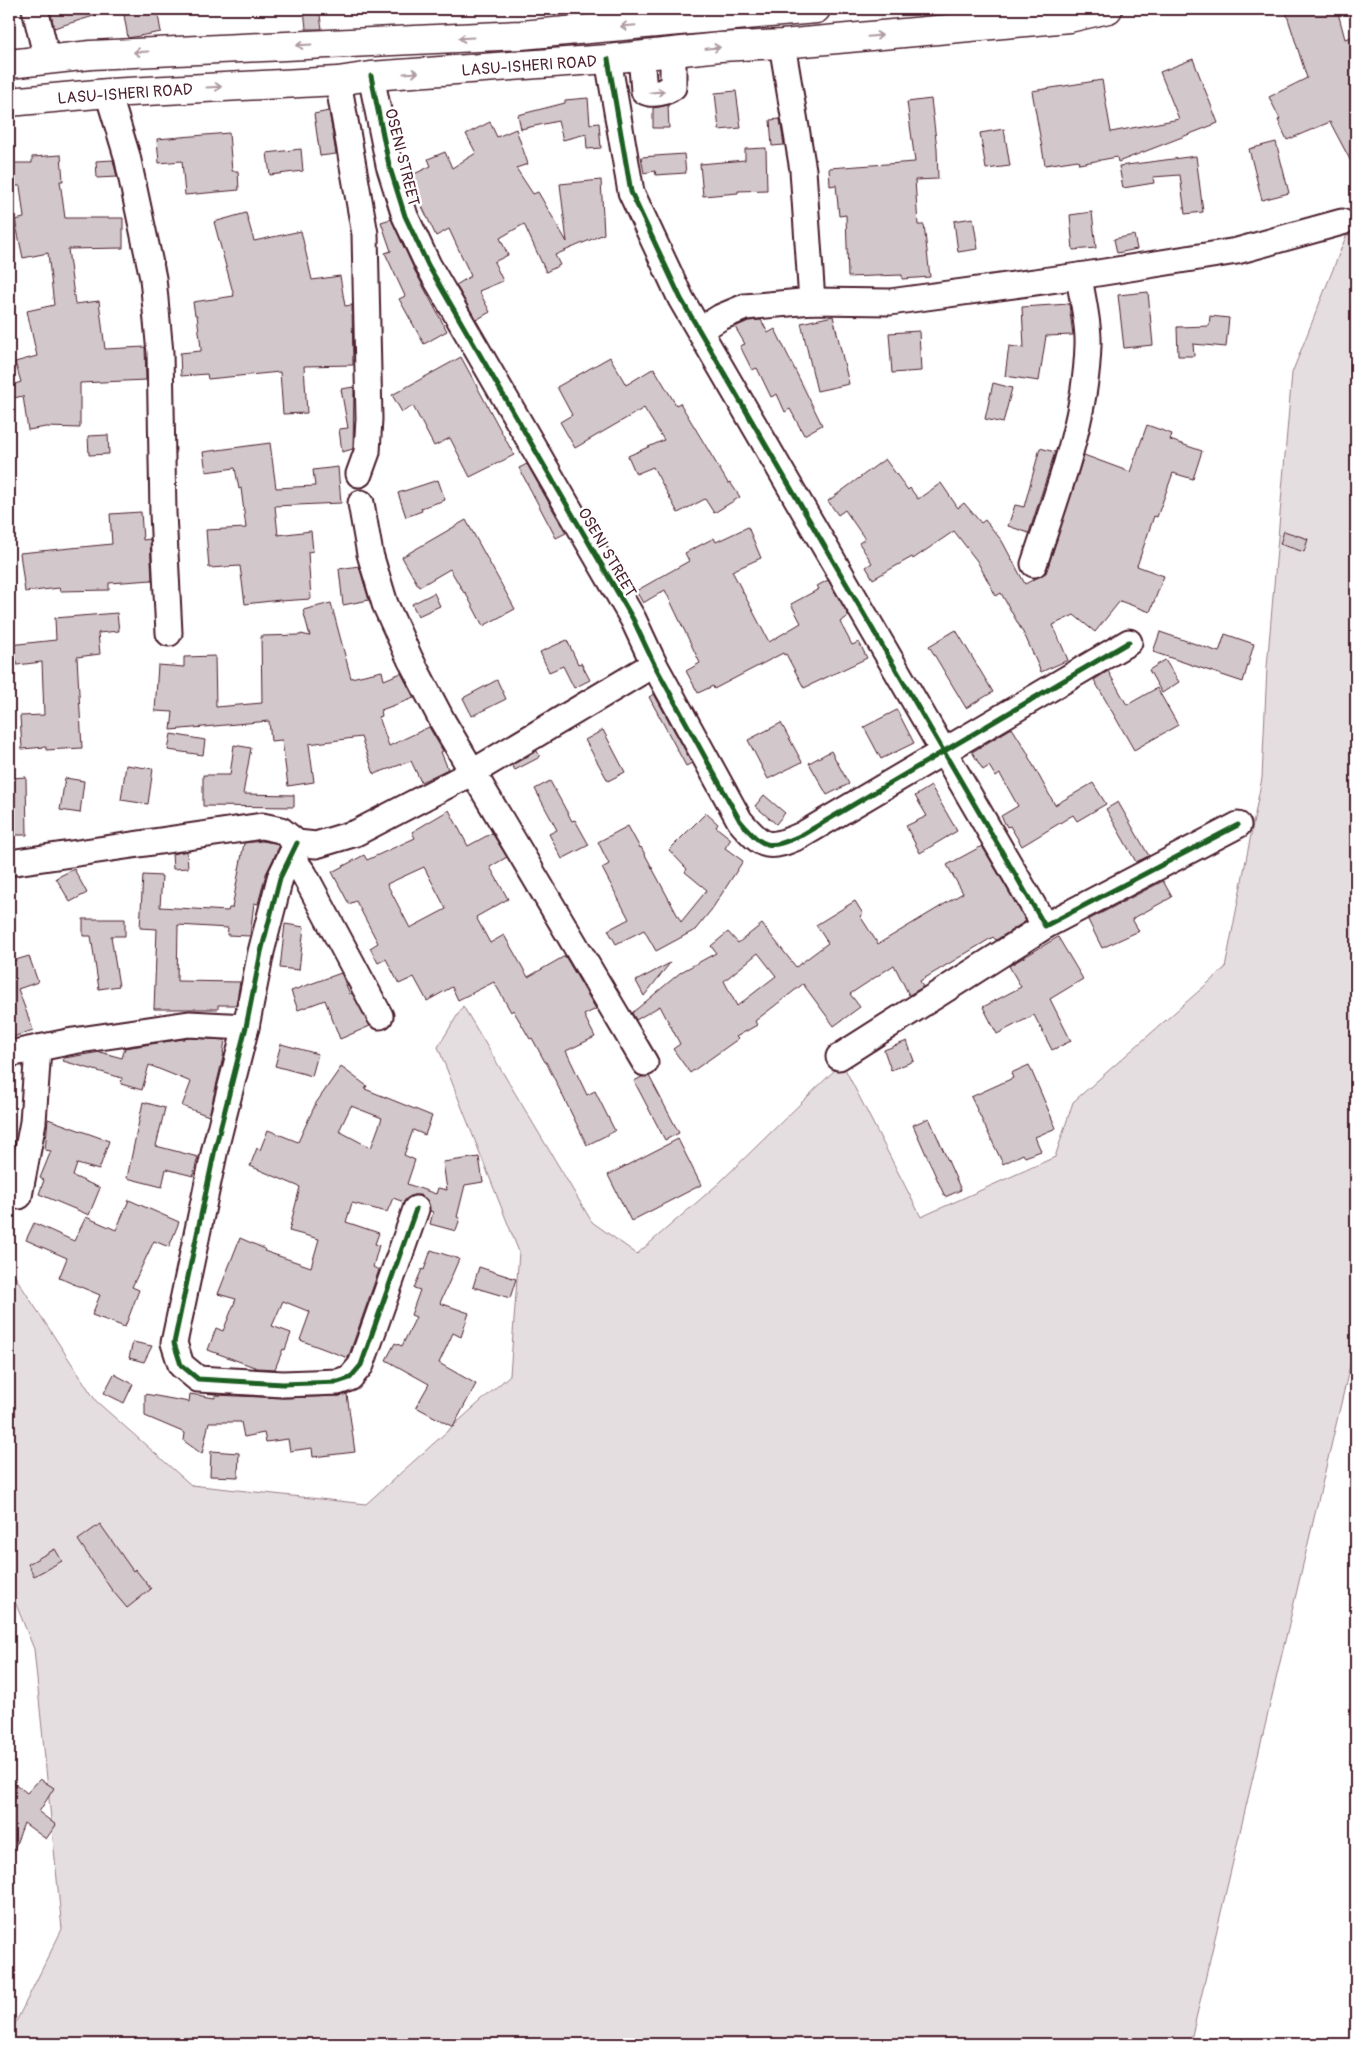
<svg xmlns="http://www.w3.org/2000/svg" width="1365" height="2053" font-family="Pangolin,sans-serif">
	<style>
		.green { fill: #e5dee0; stroke: #987e86 }
		.building { fill: #d2c7cb; stroke: #4a1f2b; fill-rule: evenodd }
		.lines { fill: none; stroke-linecap: round; stroke-linejoin: round }
		.minor-casing { stroke: #4a1f2b; stroke-width: 29 }
		.major-casing { stroke: #4a1f2b; stroke-width: 31 }
		.minor { stroke: #fff; stroke-width: 25 }
		.major { stroke: #fff; stroke-width: 28 }
		.cycleway-casing { stroke: #fff; stroke-width: 8 }
		.cycleway { stroke: #1b5e20; stroke-width: 5 }
		.oneway { stroke: #ae9aa0 }
		.labels { text-anchor: middle; stroke-width: 5; stroke-linejoin: round; paint-order: stroke }
		.street-label { font-size: 16px; fill: #4a1f2b; stroke: #fff }
	</style>
	<rect width="100%" height="100%" fill="#fff"/>
	<filter id="ink" filterUnits="userSpaceOnUse"><feTurbulence type="fractalNoise" baseFrequency=".02" numOctaves="2"/><feDisplacementMap in="SourceGraphic" scale="10" xChannelSelector="R" yChannelSelector="G"/><feConvolveMatrix kernelMatrix="1 2 1 2 8 2 1 2 1" color-interpolation-filters="sRGB"/></filter>
	<g filter="url(#ink)">
		<polygon class="green" points="1356,211 1356,1340 1190,2044 9,2044 9,2036 62,1929 34,1649 9,1587 9,1267 96,1401 191,1485 366,1504 510,1375 519,1252 438,1047 463,1006 592,1222 637,1254 718,1184 842,1063 921,1217 1055,1157 1073,1102 1225,968 1262,778 1267,667 1292,373"/>
		<g class="building">
			<polygon points="50,9 107,9 107,12 54,28"/>
			<polygon points="123,9 157,9 161,32 128,38"/>
			<polygon points="304,9 319,9 322,29 306,29"/>
			<polygon points="1285,9 1337,9 1345,39 1356,36 1356,171 1330,122 1287,140 1278,120 1280,119 1269,97 1307,78"/>
			<polygon points="1193,59 1218,123 1118,162 1117,157 1079,164 1078,160 1045,165 1032,91 1102,80 1111,132 1179,119 1160,72"/>
			<polygon points="736,91 741,128 719,130 715,93"/>
			<polygon points="588,98 590,124 599,123 601,148 587,149 586,134 563,140 558,121 521,129 518,115 565,103 565,100"/>
			<polygon points="931,99 937,148 938,179 915,180 918,225 924,225 930,277 902,279 902,275 848,277 846,215 839,216 836,185 830,186 829,168 915,162 907,102"/>
			<polygon points="668,105 669,128 653,128 653,108"/>
			<polygon points="329,111 336,154 320,156 314,114"/>
			<polygon points="780,119 784,145 772,146 770,120"/>
			<polygon points="490,122 497,137 516,129 528,164 516,168 533,194 538,192 567,242 560,184 601,180 604,234 555,255 560,265 546,272 524,224 500,238 508,255 494,262 503,281 479,291 490,312 476,320 456,285 471,276 449,229 436,236 408,177 431,166 428,159 445,152 452,168 476,153 466,134"/>
			<polygon points="1004,129 1010,166 986,169 980,133"/>
			<polygon points="229,133 232,171 238,171 239,190 185,195 182,161 159,163 157,139"/>
			<polygon points="1276,142 1289,193 1262,200 1249,149"/>
			<polygon points="766,148 767,190 738,191 738,193 703,196 700,164 745,160 745,149"/>
			<polygon points="301,149 303,171 270,175 267,153"/>
			<polygon points="684,154 686,173 656,175 655,171 644,173 641,157"/>
			<polygon points="61,155 63,181 60,181 65,218 123,218 123,248 68,249 75,304 99,301 105,349 145,347 146,380 80,383 80,428 46,427 28,430 23,396 9,399 9,386 21,382 15,362 37,356 27,311 54,305 48,253 23,258 15,220 24,218 20,186 9,186 9,163 32,163 32,157"/>
			<polygon points="1196,156 1203,212 1185,214 1180,175 1153,177 1154,183 1123,188 1119,166"/>
			<polygon points="113,160 117,177 97,178 96,161"/>
			<polygon points="1092,212 1096,248 1073,250 1070,215"/>
			<polygon points="246,213 254,241 301,231 312,280 340,276 345,306 352,305 353,365 304,366 307,413 283,414 280,372 208,379 207,374 181,376 180,353 201,351 201,348 197,315 195,315 193,302 234,296 214,222"/>
			<polygon points="973,218 978,249 958,252 954,221"/>
			<polygon points="391,219 415,271 447,331 424,344 399,299 405,296 385,253 391,251 381,222"/>
			<polygon points="1134,235 1137,249 1117,253 1114,239"/>
			<polygon points="1148,292 1153,345 1124,348 1118,295"/>
			<polygon points="1069,304 1073,335 1046,336 1039,381 1005,376 1009,346 1024,348 1022,307"/>
			<polygon points="833,316 849,384 817,391 801,323"/>
			<polygon points="1210,316 1229,318 1226,347 1193,344 1194,356 1178,356 1177,327 1209,326"/>
			<polygon points="761,320 768,333 775,329 822,425 804,435 790,409 785,412 777,394 771,397 757,368 752,370 740,346 745,344 735,327 748,321"/>
			<polygon points="919,331 921,371 892,373 889,333"/>
			<polygon points="461,357 514,455 470,477 450,438 434,446 413,406 402,412 392,395"/>
			<polygon points="610,357 626,385 654,368 676,405 680,403 728,483 730,482 740,497 714,513 705,499 678,513 653,467 636,474 628,456 664,440 644,408 575,448 560,422 572,415 557,387"/>
			<polygon points="993,383 1012,388 1003,423 985,419"/>
			<polygon points="354,387 353,449 342,452 339,429 348,428 341,389"/>
			<polygon points="1147,425 1172,434 1170,440 1202,451 1193,479 1173,473 1157,517 1154,516 1137,566 1164,576 1150,612 1120,601 1095,632 1074,615 1053,625 1068,660 1041,672 1026,638 1001,593 996,596 977,561 954,531 913,559 912,557 873,579 866,567 872,563 859,543 865,539 845,510 838,515 828,501 885,459 908,490 910,488 918,499 941,483 958,508 964,503 981,523 985,520 1002,541 1025,584 1046,573 1084,455 1130,472"/>
			<polygon points="108,435 109,454 89,455 88,436"/>
			<polygon points="270,443 276,488 315,486 313,470 338,467 341,503 275,506 278,535 311,531 313,551 308,552 311,599 280,601 280,600 245,604 240,566 209,568 206,530 246,528 241,488 239,489 235,468 206,472 203,452"/>
			<polygon points="1040,448 1055,452 1029,533 1008,526 1015,505 1024,507"/>
			<polygon points="527,464 566,533 556,538 519,468"/>
			<polygon points="438,480 445,500 421,508 422,511 406,517 398,493"/>
			<polygon points="141,512 143,540 150,539 152,580 109,583 109,590 60,591 59,588 25,592 20,553 112,544 110,514"/>
			<polygon points="466,520 515,609 483,626 465,592 464,593 450,569 419,587 402,557"/>
			<polygon points="748,527 761,558 732,571 769,642 801,623 791,604 819,589 817,586 828,580 849,616 840,622 852,645 859,642 867,658 804,688 786,654 784,655 783,653 714,689 713,686 698,693 686,671 700,663 665,590 643,603 636,591 689,561 685,553 714,538 716,542"/>
			<polygon points="1284,531 1308,539 1304,552 1280,544"/>
			<polygon points="359,566 369,600 343,605 339,569"/>
			<polygon points="434,593 440,606 418,616 412,604"/>
			<polygon points="331,603 351,678 382,671 384,680 401,673 414,698 381,710 382,716 379,717 389,746 429,727 443,751 441,752 448,769 421,782 411,761 374,774 361,737 309,744 314,782 288,786 282,740 271,741 269,721 171,730 173,712 155,711 158,665 184,667 184,657 215,656 216,707 262,703 261,636 301,635 301,634 310,636 303,610"/>
			<polygon points="117,613 119,631 98,633 100,654 77,657 82,748 46,750 46,747 22,749 20,716 44,715 42,662 17,665 17,661 9,662 9,645 56,640 55,618"/>
			<polygon points="956,630 993,692 966,708 929,646"/>
			<polygon points="1160,632 1219,652 1225,634 1254,644 1243,682 1153,652"/>
			<polygon points="567,640 578,664 581,663 590,680 574,688 563,666 549,672 540,652"/>
			<polygon points="1165,660 1179,682 1162,693 1149,670"/>
			<polygon points="1108,671 1127,705 1157,688 1178,725 1134,750 1094,680"/>
			<polygon points="497,680 506,699 472,716 463,698"/>
			<polygon points="654,694 692,763 686,766 649,697"/>
			<polygon points="897,710 914,743 881,759 864,727"/>
			<polygon points="781,723 802,762 768,779 748,740"/>
			<polygon points="1012,728 1029,755 1028,756 1055,805 1093,783 1106,804 1077,821 1073,815 1022,846 1010,826 1007,827 1001,816 1018,806 1000,774 996,777 989,766 983,770 972,752"/>
			<polygon points="603,730 625,772 608,781 585,740"/>
			<polygon points="171,734 205,740 203,755 168,750"/>
			<polygon points="234,745 251,748 243,794 294,795 294,807 203,806 203,775 230,775"/>
			<polygon points="537,751 540,757 515,770 512,765"/>
			<polygon points="831,751 849,784 827,795 809,763"/>
			<polygon points="126,765 153,769 148,804 121,800"/>
			<polygon points="26,777 27,835 13,835 11,778"/>
			<polygon points="65,778 84,781 80,813 60,810"/>
			<polygon points="550,781 572,821 575,820 589,845 562,859 549,834 557,830 535,789"/>
			<polygon points="931,786 957,831 920,853 906,826 927,816 915,796"/>
			<polygon points="764,795 785,813 776,824 755,806"/>
			<polygon points="1118,802 1149,856 1136,862 1106,809"/>
			<path d="M449 810 468 846 492 833 507 857 490 867 508 899 476 917 490 943 504 935 528 977 565 956 596 1009 584 1015 595 1037 566 1051 587 1095 595 1091 615 1131 587 1145 546 1062H545L532 1038 530 1039 513 1010 511 1012 494 982 458 1000 452 987 427 1001 414 977 399 984 386 959 378 963 370 948 378 943 356 901 349 904 332 872 364 855 367 860 415 838 412 832ZM424 867 446 909 410 928 387 884Z"/>
			<polygon points="706,813 718,824 716,827 731,839 725,848 743,861 712,909 695,930 656,951 644,930 616,944 608,930 629,919 602,868 609,864 598,842 628,826 640,848 641,847 681,922 707,890 685,872 687,869 669,850"/>
			<polygon points="262,841 275,843 279,847 266,874 258,904 254,903 250,936 227,935 228,928 178,925 177,981 240,982 236,1005 218,1005 218,1009 154,1009 157,929 140,928 143,875 162,876 160,907 228,911 229,908 232,908 244,843"/>
			<path d="M982 846 1026 921 996 940 993 937 920 981 923 987 909 995 894 965 850 994 860 1007 834 1026 803 984 755 1021 757 1025 736 1037 738 1039 690 1073 673 1049 680 1044 660 1006 636 1020 632 1013 681 972 716 953 711 946 728 932 738 943 762 924 796 967 828 943 816 925 855 901 863 914 860 916 878 944 963 893 947 865ZM758 953 776 976 737 1006 724 981Z"/>
			<polygon points="187,851 188,868 173,869 172,854"/>
			<polygon points="74,869 87,893 70,902 56,878"/>
			<polygon points="1163,881 1172,897 1132,919 1139,931 1102,948 1088,920"/>
			<polygon points="83,919 125,919 125,936 111,936 119,986 99,989 91,936 83,936"/>
			<polygon points="285,924 304,927 299,970 280,968"/>
			<polygon points="1058,937 1083,979 1050,999 1071,1041 1052,1050 1034,1015 997,1034 983,1007 1021,987 1009,966"/>
			<polygon points="29,956 38,982 18,989 33,1030 13,1037 9,1025 9,962"/>
			<polygon points="670,963 644,996 636,981"/>
			<polygon points="341,973 350,994 352,993 370,1026 340,1039 325,1000 298,1010 291,991"/>
			<polygon points="190,1038 225,1040 223,1053 224,1053 209,1116 182,1106 191,1082 149,1065 142,1090 121,1084 122,1078 63,1061 64,1058 100,1052 122,1058 125,1048"/>
			<polygon points="907,1041 914,1061 891,1070 884,1050"/>
			<polygon points="281,1044 318,1054 312,1076 275,1066"/>
			<polygon points="1029,1065 1056,1128 1035,1137 1041,1151 1025,1157 1023,1154 1003,1164 971,1097 1013,1078 1011,1073"/>
			<path d="M341 1067 367 1086 365 1089 432 1116 425 1135 413 1130 404 1155 415 1160 407 1184 436 1194 438 1188 447 1190 443 1162 479 1157 483 1182 465 1185 457 1217 460 1218 456 1231 430 1224 433 1212 430 1211 427 1200 420 1195H413L404 1202 393 1198 387 1212 352 1203 346 1222 379 1233 375 1244 379 1245 373 1267 379 1270 348 1358 300 1340 310 1312 283 1301 272 1326 291 1333 285 1350 283 1349 275 1369 257 1368 208 1350 216 1328 223 1331 236 1299 218 1294 240 1238 265 1249 264 1251 311 1267 319 1239 289 1231 300 1187 250 1166 257 1148 260 1150 268 1130 298 1142 316 1103ZM351 1106 382 1118 371 1148 339 1131Z"/>
			<polygon points="649,1076 679,1133 665,1140 634,1081 642,1077"/>
			<polygon points="143,1102 165,1108 156,1146 198,1157 193,1176 166,1169 162,1187 127,1178"/>
			<polygon points="929,1118 961,1190 945,1197 913,1125"/>
			<polygon points="48,1119 109,1141 99,1170 77,1164 73,1176 100,1188 89,1215 39,1194 44,1180 40,1178 51,1151 45,1150"/>
			<polygon points="678,1139 701,1185 631,1221 608,1175"/>
			<polygon points="129,1200 179,1222 169,1247 154,1241 132,1287 139,1290 125,1327 92,1315 100,1295 59,1278 67,1258 26,1240 34,1223 74,1241 86,1217 116,1230"/>
			<polygon points="431,1250 459,1259 440,1303 469,1313 461,1337 453,1333 439,1363 476,1384 453,1427 416,1407 429,1384 386,1360 395,1343 402,1346 416,1317 411,1315 420,1290 414,1288 422,1269 424,1270"/>
			<polygon points="479,1267 516,1279 510,1298 473,1287"/>
			<polygon points="133,1342 152,1346 144,1362 129,1358"/>
			<polygon points="114,1374 133,1384 124,1403 104,1393"/>
			<polygon points="145,1394 189,1402 190,1394 215,1398 215,1395 284,1398 339,1396 347,1394 355,1452 313,1457 312,1448 290,1451 288,1439 266,1442 264,1433 244,1437 241,1422 209,1422 202,1454 184,1441 185,1433 145,1416"/>
			<polygon points="211,1451 239,1453 238,1477 210,1476"/>
			<polygon points="100,1524 133,1571 135,1569 151,1589 127,1608 111,1589 78,1540"/>
			<polygon points="55,1549 62,1561 34,1576 28,1564"/>
			<polygon points="9,1779 27,1793 40,1779 54,1788 39,1812 56,1825 46,1839 24,1823 10,1860"/>
		</g>
		<g class="lines">
			<g class="minor-casing">
				<g id="minor">
					<polyline points="35,9 47,59"/>
					<polyline points="782,44 803,170 812,301"/>
					<path d="M641 56 644 91C653 96 666 92 673 87V52"/>
					<polyline points="608,59 631,192 681,299 1045,926 1238,825"/>
					<path d="M371 76 389 165 405 216 428 265 633 619 654 664 740 821C764 849 768 850 802 835L1129 642"/>
					<polyline points="338,81 365,234 369,419 367,452 359,474"/>
					<polyline points="108,93 127,156 153,278 160,353 163,513 169,633"/>
					<polyline points="700,330 721,317 745,307 812,301 890,302 1079,276 1237,251 1342,222"/>
					<polyline points="361,503 370,554 385,604 410,659 443,722 645,1063"/>
					<path d="M1034 564C1057 494 1086 420 1088 345 1089 323 1082 298 1079 276"/>
					<polyline points="297,843 280,878 261,952 246,1027 215,1149 174,1343 181,1365 198,1379 283,1384 338,1382 350,1378 361,1365 416,1209"/>
					<polyline points="291,856 304,874 380,1016"/>
					<polyline points="9,863 262,826 281,830 297,843 316,845 356,833 473,772 654,664"/>
					<polyline points="9,1054 73,1041 189,1024 246,1027"/>
					<polyline points="839,1057 1045,926"/>
					<polyline points="19,1196 33,1122 38,1048"/>
				</g>
			</g>
			<g class="major-casing">
				<g id="major">
					<polyline points="9,64 91,55 521,35 816,9"/>
					<polyline points="9,102 108,93 338,81 371,76 608,59 720,47 782,44 1069,18 1108,9"/>
				</g>
			</g>
			<use href="#minor" class="minor"/>
			<use href="#major" class="major"/>
			<g class="cycleway-casing">
				<g id="cycleway">
					<polyline points="608,59 631,192 681,299 1045,926 1238,825"/>
					<path d="M371 76 389 165 405 216 428 265 633 619 654 664 740 821C764 849 768 850 802 835L1129 642"/>
					<polyline points="297,843 280,878 261,952 246,1027 215,1149 174,1343 181,1365 198,1379 283,1384 338,1382 350,1378 361,1365 416,1209"/>
				</g>
			</g>
			<use href="#cycleway" class="cycleway"/>
		</g>
		<defs><path id="oneway-shaft" d="M-6 0H5M1.5-3L5.5 0L1.5 3" fill="none" stroke-width="1.6" stroke-linecap="round" stroke-linejoin="round" transform="scale(1.25)"/></defs>
		<g class="oneway">
			<use href="#oneway-shaft" transform="translate(628 26) rotate(175)"/>
			<use href="#oneway-shaft" transform="translate(875 36) rotate(-5)"/>
			<use href="#oneway-shaft" transform="translate(466 38) rotate(177)"/>
			<use href="#oneway-shaft" transform="translate(304 45) rotate(177)"/>
			<use href="#oneway-shaft" transform="translate(713 48) rotate(-6)"/>
			<use href="#oneway-shaft" transform="translate(141 52) rotate(177)"/>
			<use href="#oneway-shaft" transform="translate(411 73) rotate(-4)"/>
			<use href="#oneway-shaft" transform="translate(214 87) rotate(-3)"/>
			<use href="#oneway-shaft" transform="translate(657 92) rotate(-6)"/>
		</g>
	</g>
	<g class="labels">
		<g class="street-label">
			<text transform="translate(529 65) rotate(-4)" y="6">LASU-ISHERI ROAD</text>
			<text transform="translate(125 93) rotate(-4)" y="6">LASU-ISHERI ROAD</text>
			<text transform="translate(403 157) rotate(76)" y="6">OSENI STREET</text>
			<text transform="translate(608 552) rotate(60)" y="6">OSENI STREET</text>
		</g>
	</g>
	<rect width="1365" height="2053" fill="none" stroke="#fff" stroke-width="30"/>
	<rect x="15" y="15" width="1335" height="2023" fill="none" stroke="#4a1f2b" stroke-width="2" filter="url(#ink)"/>
</svg>
